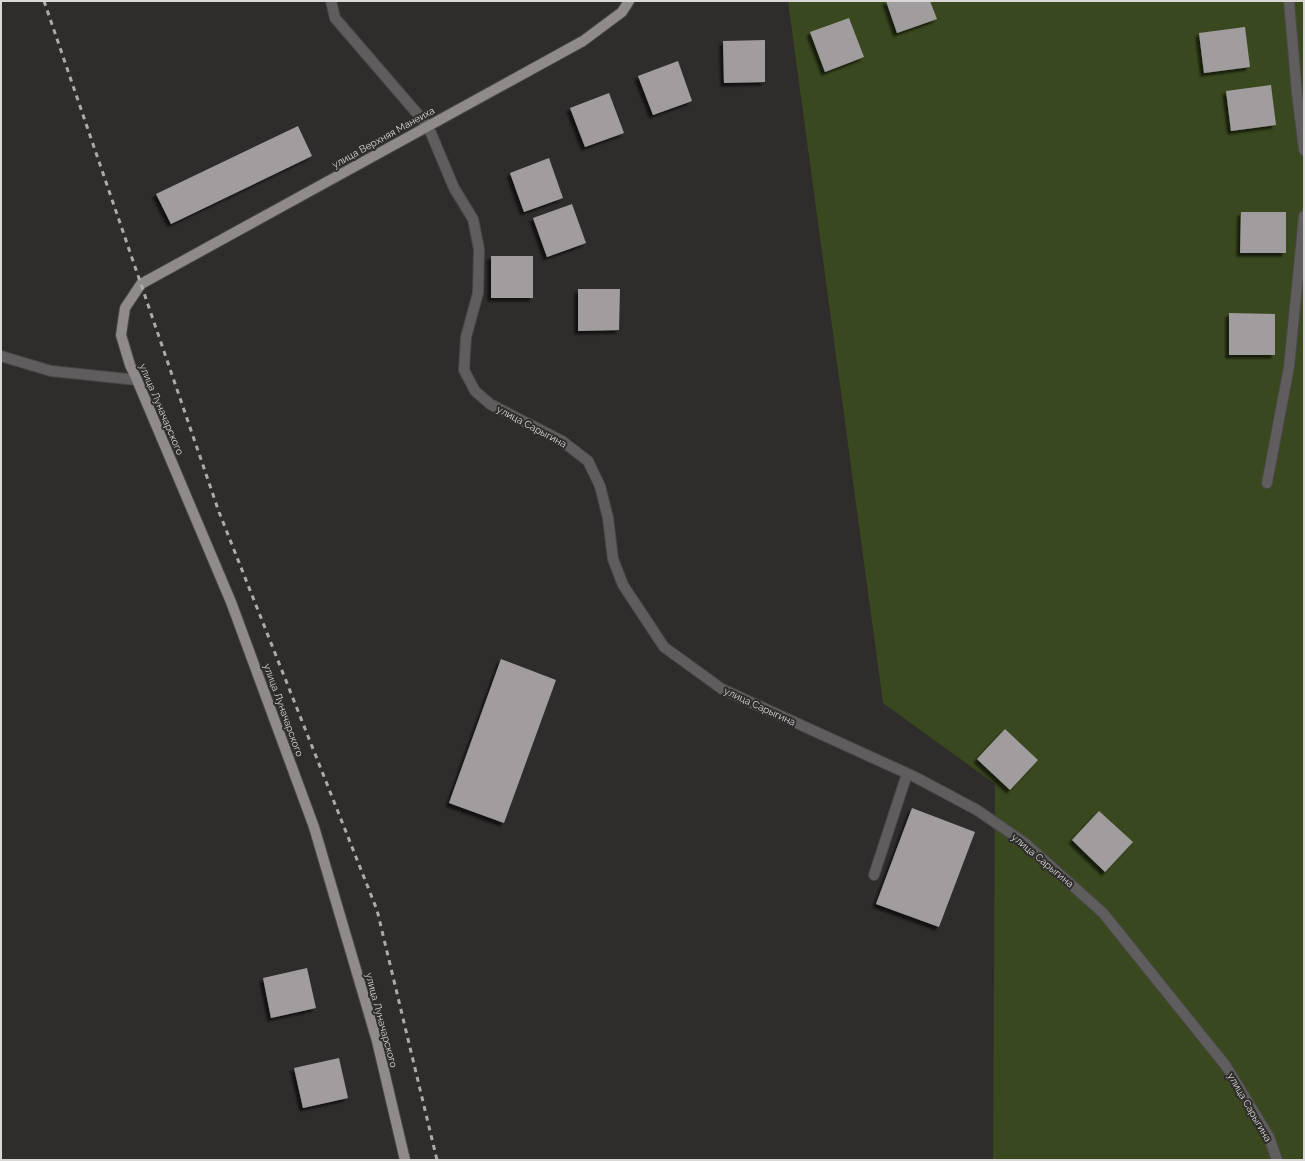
<svg xmlns="http://www.w3.org/2000/svg" width="1305" height="1161" font-family="Raleway,sans-serif">
	<style>
		.green { fill: #39481e }
		.building { fill: #a19d9f; filter: url(#shadow) }
		.lines { fill: none; stroke-linecap: round; stroke-linejoin: round }
		.minor-casing { stroke: #4a4846; stroke-width: 12 }
		.major-casing { stroke: #4a4846; stroke-width: 12 }
		.minor { stroke: #5f5d5d; stroke-width: 10 }
		.major { stroke: #8f8b8a; stroke-width: 10 }
		.rail { stroke: #acaba9; stroke-width: 3; stroke-dasharray: 5 5; stroke-linecap: butt }
		.labels { text-anchor: middle; stroke-width: 4; stroke-linejoin: round; paint-order: stroke }
		.street-label { font-size: 10px; fill: #d9d8d6; stroke: #2f2d2b }
	</style>
	<defs>
		<filter id="shadow"><feDropShadow dx="-3.5" dy="3.5" stdDeviation="1" flood-color="#0009"/></filter>
	</defs>
	<rect width="100%" height="100%" fill="#2f2d2b"/>
	<polygon class="green" points="788,1 1304,1 1304,1160 993,1160 995,784 883,703"/>
	<g class="building">
		<polygon points="886,1 930,1 937,19 897,33"/>
		<polygon points="849,18 864,57 825,72 810,32"/>
		<polygon points="1245,27 1250,67 1204,73 1199,33"/>
		<polygon points="765,40 765,82 724,83 723,41"/>
		<polygon points="678,61 692,101 653,115 638,76"/>
		<polygon points="1271,85 1276,125 1231,131 1226,91"/>
		<polygon points="609,93 624,133 585,147 570,108"/>
		<polygon points="298,126 312,156 171,224 156,194"/>
		<polygon points="549,158 563,198 524,212 510,173"/>
		<polygon points="572,204 586,243 547,257 533,218"/>
		<polygon points="1241,212 1286,212 1286,253 1240,253"/>
		<rect x="491" y="256" width="42" height="42"/>
		<polygon points="578,289 620,289 619,330 578,331"/>
		<polygon points="1229,313 1275,314 1275,355 1229,355"/>
		<polygon points="501,659 556,680 504,823 449,803"/>
		<polygon points="1005,729 1038,760 1010,790 977,759"/>
		<polygon points="912,808 975,832 939,927 876,904"/>
		<polygon points="1099,811 1133,842 1105,872 1072,840"/>
		<polygon points="307,968 316,1008 271,1018 263,978"/>
		<polygon points="339,1058 348,1098 303,1108 294,1068"/>
	</g>
	<g class="lines">
		<g class="minor-casing">
			<g id="minor">
				<polyline points="331,1 335,18 428,126 454,188 473,219 479,249 478,293 466,337 464,370 475,391 490,404 562,441 588,461 600,486 608,518 613,559 623,585 664,647 722,689 915,777 977,810 1025,843 1103,913 1226,1066 1269,1137 1277,1160"/>
				<polyline points="1289,1 1297,94 1304,150"/>
				<polyline points="1,356 51,371 137,380"/>
				<polyline points="1267,483 1289,367 1304,216"/>
				<polyline points="874,875 907,774"/>
			</g>
		</g>
		<g class="major-casing">
			<polyline id="major" points="405,1160 377,1041 314,827 231,602 137,380 130,365 121,335 125,308 141,284 583,41 622,12 629,1"/>
		</g>
		<use href="#minor" class="minor"/>
		<use href="#major" class="major"/>
		<polyline class="rail" points="44,1 219,512 377,910 437,1160"/>
	</g>
	<g class="labels">
		<g class="street-label">
			<text transform="translate(383 137) rotate(-29)" y="4">улица Верхняя Манеиха</text>
			<text transform="translate(162 409) rotate(67)" y="4">улица Луначарского</text>
			<text transform="translate(532 426) rotate(28)" y="4">улица Сарыгина</text>
			<text transform="translate(760 706) rotate(25)" y="4">улица Сарыгина</text>
			<text transform="translate(284 710) rotate(70)" y="4">улица Луначарского</text>
			<text transform="translate(1043 860) rotate(40)" y="4">улица Сарыгина</text>
			<text transform="translate(382 1020) rotate(75)" y="4">улица Луначарского</text>
			<text transform="translate(1250 1107) rotate(60)" y="4">улица Сарыгина</text>
		</g>
	</g>
	<rect width="1305" height="1161" fill="none" stroke="#d9d8d6" stroke-width="4"/>
</svg>
